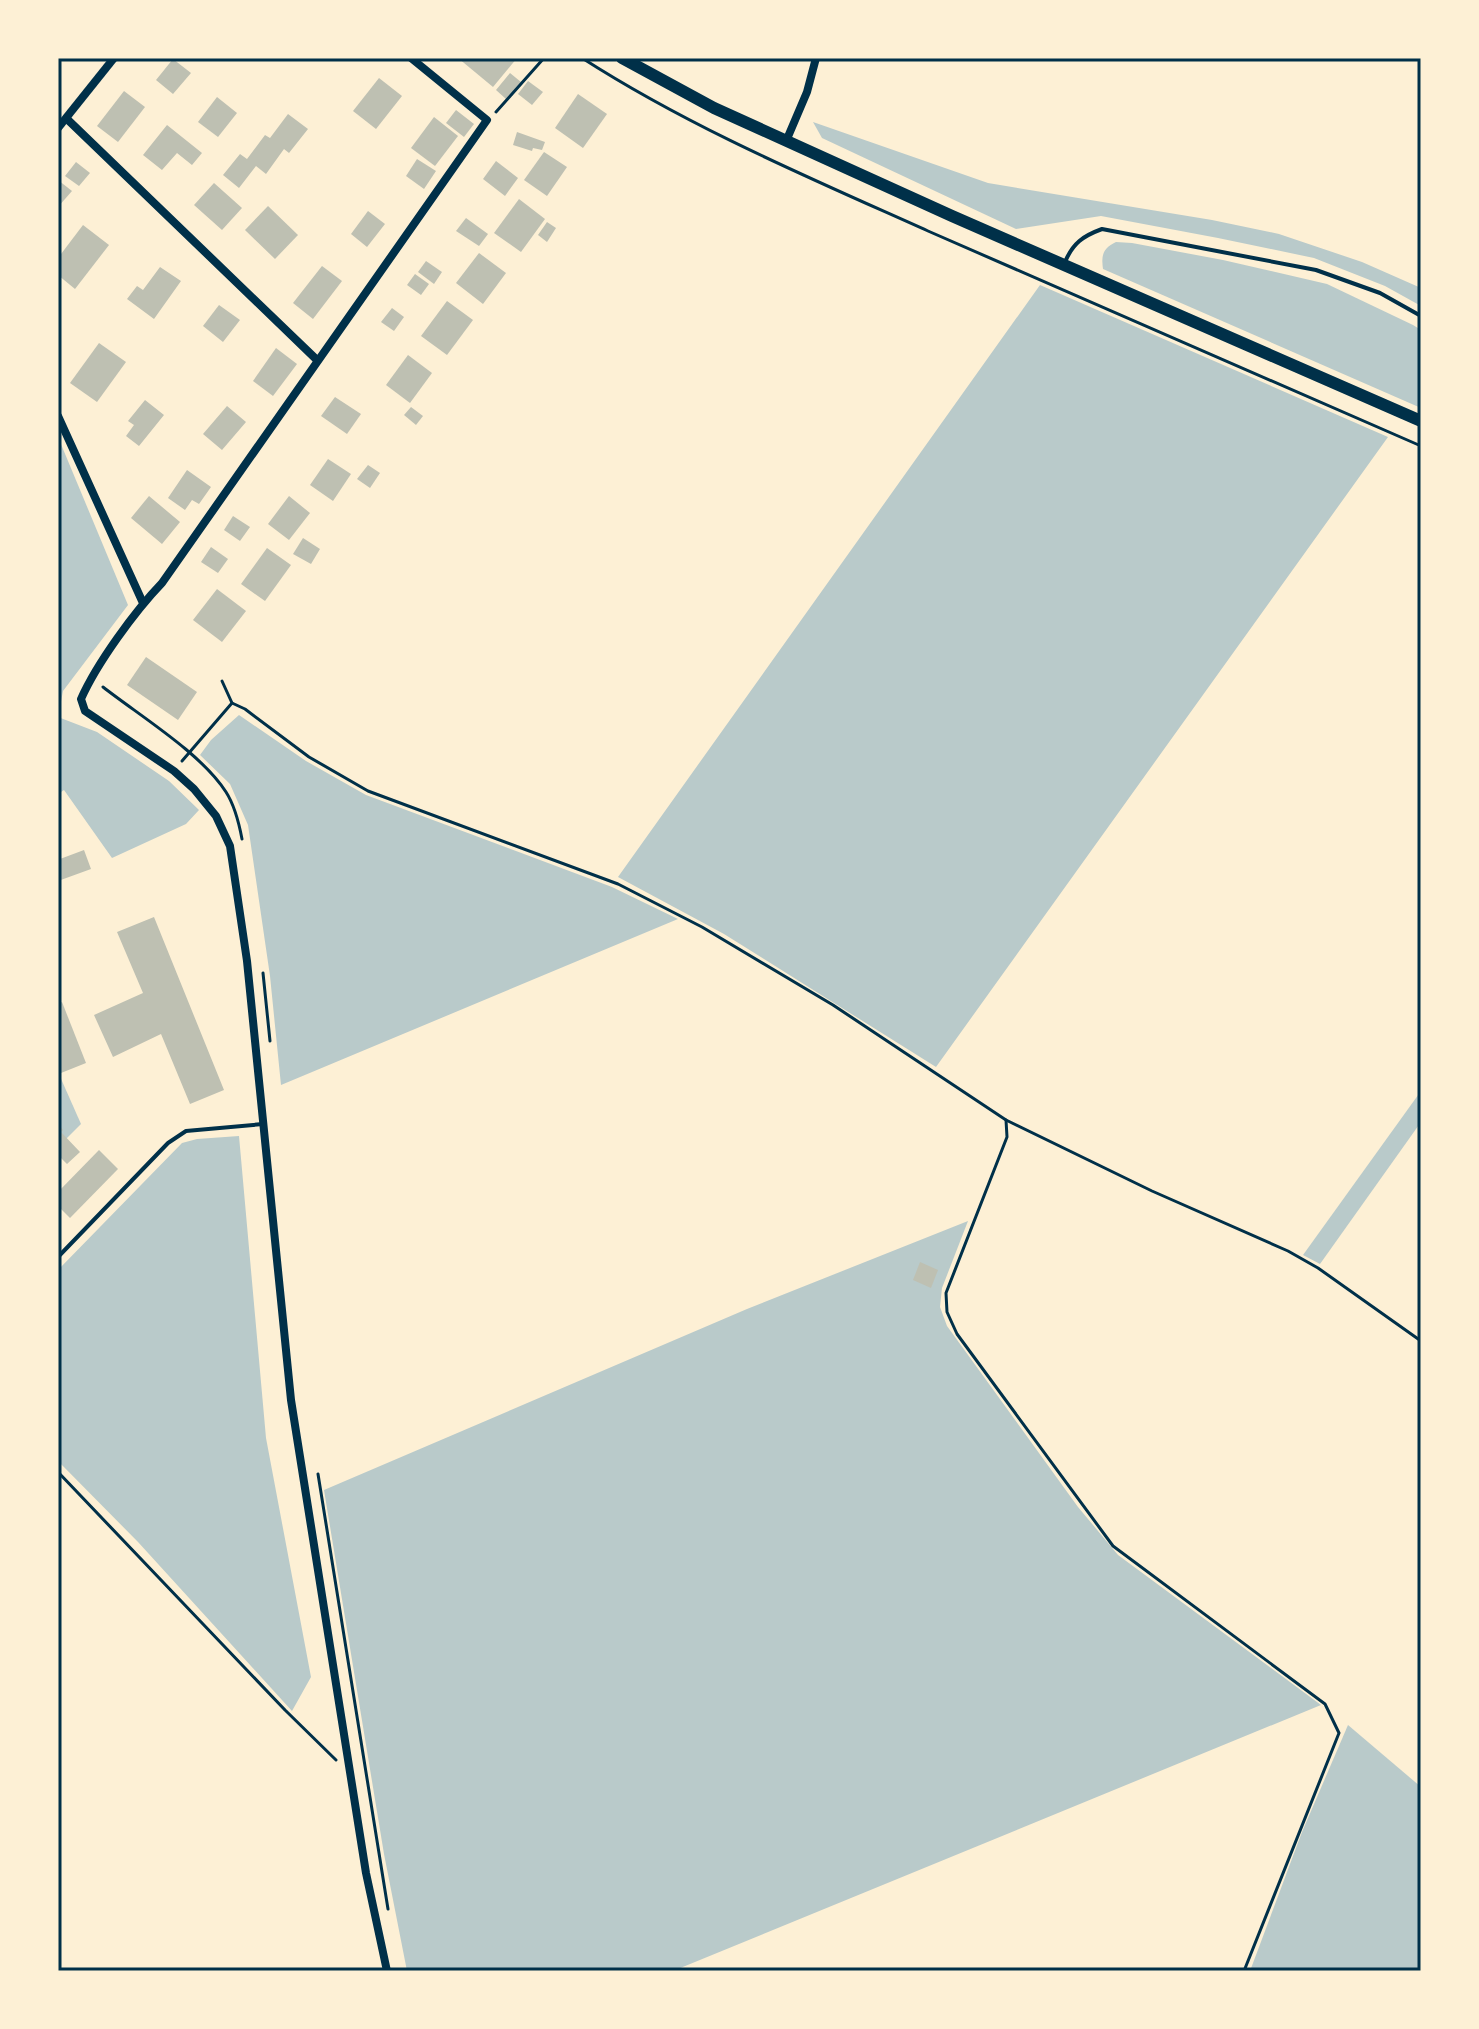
<svg xmlns="http://www.w3.org/2000/svg" width="1479" height="2029" font-family="Cabin,sans-serif">
	<style>
		.green { fill: #b9caca }
		.building { fill: #bec0b2 }
		.lines { fill: none; stroke-linecap: round; stroke-linejoin: round }
		.path { stroke: #003049; stroke-width: 3 }
		.service { stroke: #003049; stroke-width: 4 }
		.minor { stroke: #003049; stroke-width: 8 }
		.secondary { stroke: #003049; stroke-width: 12 }
		.neatline { fill: none; stroke: #003049; stroke-width: 3 }
	</style>
	<rect width="100%" height="100%" fill="#fdf0d5"/>
	<g class="green">
		<polygon points="813,122 988,183 1212,220 1279,234 1362,262 1421,288 1421,306 1385,286 1314,258 1218,238 1101,216 1016,229 822,138"/>
		<path d="M1116 242 1132 243 1223 260 1327 284 1413 325 1421 330V408L1103 269C1101 255 1103 248 1116 242Z"/>
		<polygon points="1040,285 1388,437 936,1067 724,934 618,877"/>
		<polygon points="58,437 128,605 63,691 58,717 97,732 169,781 199,810 186,824 112,858 64,790 58,794"/>
		<polygon points="239,715 306,761 366,795 612,887 678,919 281,1085 270,976 248,825 230,784 200,755 211,740"/>
		<polygon points="58,1072 81,1124 58,1147"/>
		<polygon points="1421,1091 1421,1122 1320,1264 1303,1255"/>
		<polygon points="239,1136 266,1438 311,1677 292,1711 138,1542 58,1461 58,1270 182,1143 197,1139"/>
		<polygon points="968,1221 942,1288 940,1307 947,1326 1078,1507 1118,1555 1321,1705 673,1971 407,1971 384,1854 324,1490 747,1309"/>
		<polygon points="1348,1725 1421,1787 1421,1971 1250,1971 1302,1832"/>
	</g>
	<g class="building">
		<polygon points="458,58 517,58 493,87"/>
		<polygon points="173,59 191,73 173,94 156,80"/>
		<polygon points="510,73 521,82 506,99 496,90"/>
		<polygon points="379,78 402,96 376,129 353,111"/>
		<polygon points="528,81 543,92 532,105 518,94"/>
		<polygon points="124,91 145,107 118,142 97,126"/>
		<polygon points="578,94 607,114 583,148 555,128"/>
		<polygon points="217,97 237,113 218,137 198,122"/>
		<polygon points="456,110 474,124 464,137 446,123"/>
		<polygon points="288,114 308,129 289,153 284,149 266,174 256,166 239,188 223,175 240,154 247,159 265,135 270,138"/>
		<polygon points="434,117 458,136 435,166 411,148"/>
		<polygon points="167,125 202,153 192,165 177,153 162,170 143,155"/>
		<polygon points="517,132 545,142 542,150 533,148 532,151 513,145"/>
		<polygon points="544,152 567,167 547,196 524,180"/>
		<polygon points="417,159 436,171 424,189 406,176"/>
		<polygon points="496,161 518,178 505,196 483,179"/>
		<polygon points="76,162 90,173 79,186 65,176"/>
		<polygon points="58,180 72,191 58,207"/>
		<polygon points="214,183 242,208 222,230 194,205"/>
		<polygon points="519,199 545,219 521,252 494,233"/>
		<polygon points="268,206 298,235 275,259 245,230"/>
		<polygon points="368,211 385,224 367,247 351,234"/>
		<polygon points="466,218 488,234 479,246 456,231"/>
		<polygon points="547,222 556,228 547,242 538,235"/>
		<polygon points="83,225 109,245 75,289 58,275 58,258"/>
		<polygon points="479,253 506,273 483,304 456,283"/>
		<polygon points="426,261 442,272 434,284 418,272"/>
		<polygon points="322,266 342,281 313,319 293,303"/>
		<polygon points="160,267 181,281 154,319 127,299 137,286 143,290"/>
		<polygon points="415,274 429,284 421,295 407,285"/>
		<polygon points="447,301 473,320 447,355 421,336"/>
		<polygon points="219,305 240,320 223,342 203,326"/>
		<polygon points="392,308 404,317 394,331 381,322"/>
		<polygon points="99,343 126,362 97,402 70,383"/>
		<polygon points="276,348 297,364 273,396 253,381"/>
		<polygon points="408,355 432,373 410,403 386,385"/>
		<polygon points="335,397 361,414 347,434 321,416"/>
		<polygon points="145,400 164,415 139,446 126,436 134,425 128,421"/>
		<polygon points="227,406 246,422 222,450 203,434"/>
		<polygon points="411,407 423,416 416,425 404,415"/>
		<polygon points="328,459 351,474 333,501 310,485"/>
		<polygon points="368,465 380,473 370,488 357,479"/>
		<polygon points="187,470 211,487 199,504 192,500 185,510 168,498"/>
		<polygon points="149,496 180,522 162,544 131,518"/>
		<polygon points="289,496 310,513 289,540 268,524"/>
		<polygon points="233,516 250,527 240,541 224,530"/>
		<polygon points="303,538 320,549 311,564 293,554"/>
		<polygon points="211,547 228,559 218,573 201,562"/>
		<polygon points="267,548 291,565 265,601 241,584"/>
		<polygon points="217,589 246,611 222,642 193,620"/>
		<polygon points="146,657 197,692 178,720 127,685"/>
		<polygon points="84,850 91,869 58,881 58,854 60,859"/>
		<polygon points="154,917 224,1090 190,1104 161,1034 113,1057 94,1015 143,993 117,932"/>
		<polygon points="62,1002 86,1063 61,1073 58,1064 58,1004"/>
		<polygon points="58,1124 63,1130 61,1132 80,1152 67,1164 58,1155"/>
		<polygon points="99,1150 118,1169 70,1218 58,1206 58,1192"/>
		<polygon points="920,1262 938,1270 931,1288 913,1280"/>
	</g>
	<g class="lines">
		<g class="path">
			<path d="M582 58C691 128 810 178 928 231 1092 303 1257 373 1421 446"/>
			<polyline points="496,112 544,58"/>
			<path d="M103 687C140 716 201 753 226 792 235 806 239 823 242 839"/>
			<polyline points="232,703 245,709 309,757 368,791 618,884 702,927 833,1005 1006,1120 1007,1137 946,1293 947,1312 957,1334 1113,1546 1325,1704 1339,1733 1244,1971"/>
			<polyline points="182,761 232,703 222,681"/>
			<polyline points="263,973 270,1041"/>
			<polyline points="1006,1120 1152,1191 1288,1251 1318,1268 1421,1341"/>
			<polyline points="58,1472 285,1710 336,1760"/>
			<polyline points="318,1474 388,1909"/>
		</g>
		<g class="service">
			<path d="M1065 262C1073 243 1083 236 1102 229L1316 270 1380 293 1421 316"/>
			<polyline points="58,1257 168,1143 186,1131 263,1124"/>
		</g>
		<g class="minor">
			<polyline points="67,119 317,360"/>
			<polyline points="58,128 114,58"/>
			<polyline points="787,139 807,92 816,58"/>
			<polyline points="58,416 143,603"/>
			<path d="M387 1971 366 1873 291 1400 247 961 230 846 216 816 194 789 174 771 85 711 81 699C97 663 135 611 162 583L487 120 411 58"/>
		</g>
		<polyline class="secondary" points="622,58 714,108 952,216 1421,421"/>
	</g>
	<rect width="1479" height="2029" fill="none" stroke="#fdf0d5" stroke-width="120"/>
	<rect x="60" y="60" width="1359" height="1909" class="neatline"/>
</svg>
